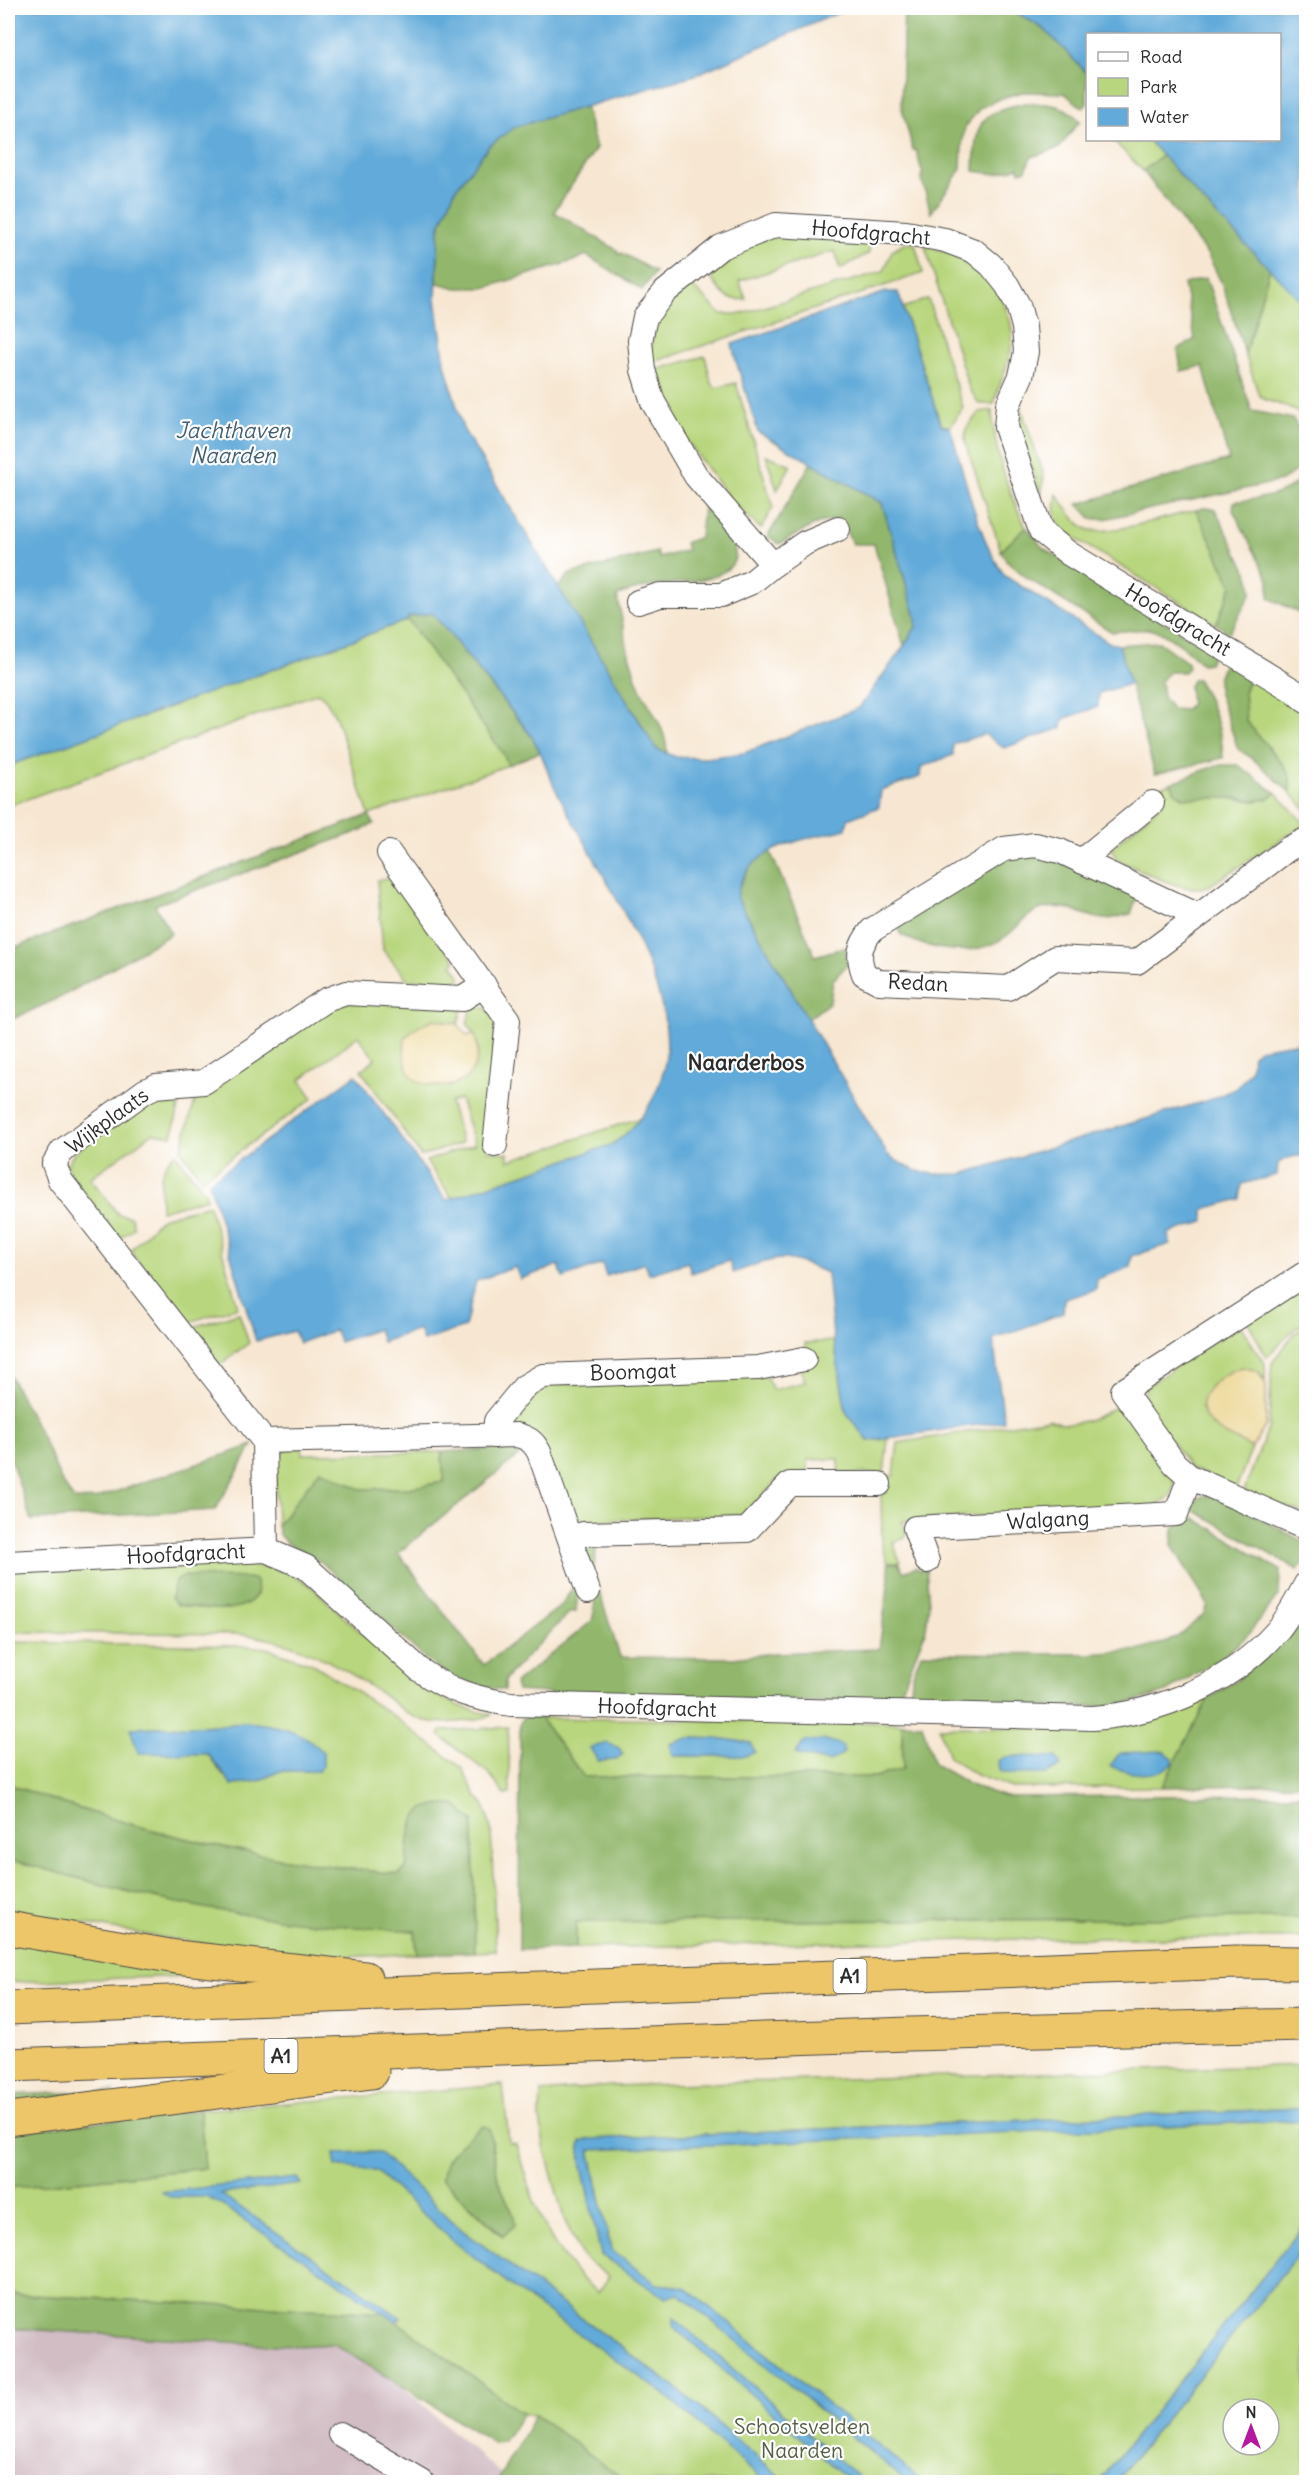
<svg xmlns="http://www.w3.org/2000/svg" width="1314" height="2490" font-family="Delius,sans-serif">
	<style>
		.industrial { fill: #d2bdc5 }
		.green { fill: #b8d67d; stroke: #728054; stroke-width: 1.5; fill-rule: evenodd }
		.forest { fill: #92b76c; stroke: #5e714c; stroke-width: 1.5 }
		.sand { fill: #eeda9e; stroke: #8c8264; stroke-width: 1.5 }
		.water { fill: #62aad9; stroke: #466a82; stroke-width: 1.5 }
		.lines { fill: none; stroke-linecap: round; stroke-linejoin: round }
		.minor-casing { stroke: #4a4744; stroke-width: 26 }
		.motorway-casing { stroke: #4a4744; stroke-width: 35 }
		.minor { stroke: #fff; stroke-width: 24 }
		.motorway { stroke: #ecc669; stroke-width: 33 }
		.labels { text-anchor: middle; stroke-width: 4.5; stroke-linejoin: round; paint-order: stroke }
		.shield { fill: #fff; stroke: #6b6b6b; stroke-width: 1.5 }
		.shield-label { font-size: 20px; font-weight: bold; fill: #2b2b2b }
		.street-label { font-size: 21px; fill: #2b2b2b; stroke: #fff }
		.park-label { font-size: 21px; fill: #555e44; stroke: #fff }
		.water-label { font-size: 22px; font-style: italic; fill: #415e71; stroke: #fff }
		.neighbourhood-label { font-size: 22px; font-weight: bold; fill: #2b2b2b; stroke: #fff }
	</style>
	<rect width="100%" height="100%" fill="#fff"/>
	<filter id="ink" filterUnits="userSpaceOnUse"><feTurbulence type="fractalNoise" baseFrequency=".0167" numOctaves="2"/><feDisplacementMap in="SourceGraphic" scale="12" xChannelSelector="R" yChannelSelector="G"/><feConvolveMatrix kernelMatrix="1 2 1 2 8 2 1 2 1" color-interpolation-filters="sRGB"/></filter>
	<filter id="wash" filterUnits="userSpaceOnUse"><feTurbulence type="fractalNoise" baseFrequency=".008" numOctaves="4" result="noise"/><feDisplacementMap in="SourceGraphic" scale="24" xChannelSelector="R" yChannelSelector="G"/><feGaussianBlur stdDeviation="1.35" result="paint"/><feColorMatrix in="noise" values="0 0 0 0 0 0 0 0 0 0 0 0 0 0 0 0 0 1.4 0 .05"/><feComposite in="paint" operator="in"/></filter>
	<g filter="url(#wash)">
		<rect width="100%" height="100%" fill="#f7e7d2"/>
		<polygon class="industrial" points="197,2206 510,2482 8,2482 8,2218"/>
		<g class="green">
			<polygon points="1113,140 1148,140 1162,155 1143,171"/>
			<path d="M773 233 870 242 869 253 840 269 835 251 739 281 746 299C728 302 722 294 712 280L713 270 732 255Z"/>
			<path d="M906 243 915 244 923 273 651 363C652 319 653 317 685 287L694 288 721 314H741L884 271 892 251Z"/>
			<path d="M925 246C963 255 991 267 1005 306 1010 319 1013 329 1012 342 1010 363 999 384 994 404H979L969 388Z"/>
			<polygon points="1270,268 1306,306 1306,420 1294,409 1266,400 1259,395 1245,354"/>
			<polygon points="928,299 963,408 950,427 941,426 903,308"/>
			<polygon points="705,356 711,382 716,388 736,383 773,507 761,529 732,502 681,433 652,371"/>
			<polygon points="1019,402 1044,476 1041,496 1014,414"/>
			<path d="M992 410C994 449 1008 493 1026 527L1001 551 965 441 966 429 979 412Z"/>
			<polygon points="766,455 791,465 777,490"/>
			<path d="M1057 494C1065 506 1074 522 1087 529 1105 537 1174 515 1196 510L1232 586 1216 624 1066 533C1054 520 1054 510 1057 494Z"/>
			<polygon points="408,620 504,755 508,765 369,815 335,715 326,700 318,693 8,806 8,766"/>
			<polygon points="1250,676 1294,704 1306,722 1306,810 1290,792 1290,778 1246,721 1244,692"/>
			<path d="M1171 783 1175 792 1254 801 1267 799 1276 793 1305 824 1209 886C1182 895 1142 870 1116 859L1112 848 1164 801 1158 788Z"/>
			<polygon points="393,877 456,961 452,964 460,976 459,981 408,980 383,950 377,880"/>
			<path d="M337 1001 463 1006 458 1024 434 1019 405 1037 406 1065 449 1087C479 1072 487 1051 467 1023L472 1006 485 1008 496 1017 488 1151 508 1153V1161L640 1118 628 1134 611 1145 452 1198 426 1161 475 1144 460 1099 450 1102 462 1143 421 1156 361 1070 375 1059 358 1036 300 1080 313 1098 202 1179 181 1150 196 1097Z"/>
			<polygon points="179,1094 181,1098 172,1136 153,1133 90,1178 118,1214 131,1217 134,1228 121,1237 116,1234 71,1176 67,1165 74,1153 151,1098"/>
			<path d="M175 1153 205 1192 207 1198 161 1211C161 1188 156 1169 175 1153Z"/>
			<polygon points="209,1205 238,1307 186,1323 133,1255 132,1249 161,1218"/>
			<polygon points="1306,1284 1306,1322 1294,1329 1267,1357 1248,1322"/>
			<polygon points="239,1313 249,1343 219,1365 190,1328"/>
			<polygon points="1239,1324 1265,1364 1265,1380 1258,1371 1211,1425 1252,1448 1236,1488 1190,1468 1148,1408 1145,1396 1146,1387"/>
			<polygon points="1306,1327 1306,1514 1305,1514 1244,1491 1269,1426 1272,1363 1295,1333"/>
			<polygon points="834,1341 846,1412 868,1441 888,1439 884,1473 843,1474 839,1471 839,1459 808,1460 808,1471 804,1476 780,1477 744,1515 573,1521 510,1420 539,1385 766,1376 773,1390 805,1382 801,1367 808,1365 805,1343"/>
			<path d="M1115 1407H1120C1131 1421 1173 1468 1174 1482 1175 1495 1165 1501 1155 1506L902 1521 907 1533 905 1538 893 1542 903 1572 898 1563H888L882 1546 881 1494 886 1493 887 1476 894 1475 898 1443 1049 1419C1071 1430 1096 1419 1115 1407Z"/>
			<polygon points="302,1447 302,1454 442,1452 444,1482 408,1488 360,1489 320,1470 277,1526 275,1464 285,1450"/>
			<path d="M239 1562C262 1566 285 1569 305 1582 316 1589 326 1601 336 1610 382 1650 427 1706 491 1714L490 1716C471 1721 446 1725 426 1721 409 1718 394 1702 380 1693 335 1661 288 1637 233 1634L8 1632V1569ZM255 1580 257 1594 241 1605 210 1608 178 1605 172 1598Z"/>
			<path d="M8 1642 244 1646 266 1648 315 1665 386 1711 462 1768 476 1796 484 1804 491 1829 496 1951 475 1952 473 1821 412 1823 406 1868 399 1874C262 1861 136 1832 8 1784ZM242 1722 318 1771H280L259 1781 223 1776 208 1754 130 1728 228 1725Z"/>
			<polygon points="1208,1699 1162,1787 1012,1788 976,1775 949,1757 939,1727 1092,1728"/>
			<path d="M540 1718 902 1723 903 1769 875 1777H583ZM688 1738 723 1739 751 1743 746 1756H674Z"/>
			<polygon points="508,1727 510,1794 505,1795 488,1773 439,1735 441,1731"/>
			<path d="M8 1859C65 1873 122 1892 180 1903 258 1919 336 1926 415 1931L417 1954C394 1954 371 1957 348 1956 233 1953 120 1931 8 1909Z"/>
			<polygon points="1306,1918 1306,1938 1072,1938 576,1948 576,1922"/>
			<polygon points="8,1936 219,1975 8,1982"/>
			<path d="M1306 2065V2108L590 2139 581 2142 579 2152 601 2255 611 2250 590 2149 1306 2120V2223L1099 2482H786L679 2390 462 2230 378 2152 334 2153 336 2166 376 2171 452 2240 530 2300 664 2394 765 2482H628L535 2415 523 2414 385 2313 8 2294V2188L205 2168 200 2110 503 2085 509 2143 516 2144C533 2203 548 2253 598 2293L609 2277 582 2256 564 2219 544 2146 540 2117 541 2092 611 2086ZM482 2126 489 2128 498 2181 514 2216 503 2236 498 2233 442 2179C445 2154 464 2141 482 2126Z"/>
			<path d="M1306 2244V2482H1115ZM1233 2409H1269V2445H1233Z"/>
		</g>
		<g class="forest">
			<polygon points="904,8 1009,8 1044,29 1087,73 1087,104 1083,108 1064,93 1023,92 1001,98 980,108 965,127 962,145 961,169 931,213 921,176 923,175 916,150 913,150 901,105"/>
			<path d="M1026 103C1049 104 1064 103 1080 121L1059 148 1031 157 1026 170 1020 172 1019 167 996 174 974 171C976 125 976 112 1026 103Z"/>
			<polygon points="585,106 596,148 554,212 617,250 618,254 622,253 655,272 642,290 586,255 573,261 484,288 457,288 437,283 439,228 455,190 489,146 515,127"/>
			<polygon points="1162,155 1206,204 1270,268 1245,354 1222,284 1208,255 1143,171"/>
			<polygon points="1206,278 1252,411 1293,419 1303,436 1303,454 1298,469 1281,481 1104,519 1092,519 1078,504 1229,460 1203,366 1181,371 1178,349 1195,339 1184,284"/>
			<polygon points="811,463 882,503 916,617 916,627 904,646 874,544 853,544 840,519 818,523 779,544 768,536"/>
			<path d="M1306 473V616L1269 598V580L1233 510 1234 502C1260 498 1290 496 1306 473Z"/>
			<path d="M703 506C713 518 729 532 734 547 746 583 673 582 652 586 641 588 627 591 617 596 623 619 624 642 632 664 634 672 637 682 641 690 652 712 666 728 667 753L656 749 558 587 570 574 657 552 659 558 687 550 685 543 700 537Z"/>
			<polygon points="1204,508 1215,509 1250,578 1252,592 1229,633 1216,624 1232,586 1196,510"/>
			<polygon points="1026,527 1043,548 1214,652 1209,663 1202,664 1181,645 1160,632 1149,629 1112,632 1027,578 1006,560 1001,551"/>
			<polygon points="432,612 532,737 540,752 508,765 504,755 408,620 407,617"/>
			<path d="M1159 642 1188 663 1189 668 1184 672H1169L1161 681 1163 697 1172 709 1185 710 1191 703 1189 686 1193 679H1197C1212 703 1222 730 1223 758L1155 774 1119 645Z"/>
			<polygon points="1226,660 1250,676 1244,692 1246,721 1285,767 1290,778 1290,792 1253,759 1238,749 1218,691 1218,678"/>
			<polygon points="1217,765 1238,765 1276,793 1267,799 1254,801 1238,798 1184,798 1175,792 1171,783"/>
			<polygon points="369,815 374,824 357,832 155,905 171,934 61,997 8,1021 8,950"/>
			<path d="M770 851 815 956 846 947V959L849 963 833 980 830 1002 808 1019 737 898C739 880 752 858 770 851Z"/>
			<path d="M1039 853 1138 893 1131 914C1123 915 1112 920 1104 919 1082 917 1072 904 1046 908 1029 910 1019 927 1005 937 975 958 931 952 900 934L899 923 1003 859Z"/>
			<polygon points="8,1372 42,1437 62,1482 74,1500 94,1499 253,1445 215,1510 31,1520 8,1451"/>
			<path d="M514 1448 524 1451 398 1553 484 1665 562 1605 571 1590 578 1588 576 1612 569 1613 505 1679V1690C477 1688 451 1678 429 1662L320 1561 287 1543 279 1535 277 1526 320 1470 360 1489 408 1488 444 1482 442 1452Z"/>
			<polygon points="1202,1496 1219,1496 1302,1541 1306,1557 1298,1570 1188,1507"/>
			<polygon points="1191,1516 1280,1570 1279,1595 1245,1638 1221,1658 1166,1692 1148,1698 1107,1706 1052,1707 910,1704 912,1677 921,1653 1090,1654 1141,1650 1176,1638 1203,1615 1208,1605 1172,1545 1173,1529"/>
			<path d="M590 1543 597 1544 593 1572 620 1657 734 1658 774 1653 879 1649 889 1579 888 1563H898L903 1572 916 1567 920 1570 926 1568 929 1604 926 1629 896 1704 606 1697 517 1691 515 1683 592 1621C600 1596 589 1571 582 1547Z"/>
			<path d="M185 1576 249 1578 256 1580 257 1594C243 1617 199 1608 177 1605L171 1598 175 1581Z"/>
			<polygon points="1306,1606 1306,1736 1302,1757 1302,1784 1162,1787 1208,1699 1239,1679"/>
			<polygon points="527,1717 540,1718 584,1777 875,1777 903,1769 902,1723 922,1724 934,1764 970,1785 1005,1797 1306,1795 1306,1918 576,1922 576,1948 519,1950 520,1724 522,1719"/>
			<path d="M8 1784C136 1832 262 1861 399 1874L406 1868C409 1847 406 1811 431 1806 439 1804 448 1805 455 1805L473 1821 475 1952 417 1954 415 1931C336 1926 257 1919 179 1903 122 1892 66 1874 10 1860L8 1859Z"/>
			<polygon points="115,2091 8,2104 8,2095"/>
			<polygon points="200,2110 205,2168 8,2188 8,2132"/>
			<path d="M482 2126 489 2128 498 2181 514 2216 515 2225 503 2236 442 2179C442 2156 465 2140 482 2126Z"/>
			<polygon points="8,2294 385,2313 523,2414 503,2442 494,2443 334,2344 294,2346 8,2328"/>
			<polygon points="535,2415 628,2482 506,2482 499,2478"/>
		</g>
		<g class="sand">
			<path d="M434 1019 458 1024 467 1036 474 1033C486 1067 465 1093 429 1085 422 1084 414 1081 410 1074 403 1063 404 1049 405 1037L421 1025Z"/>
			<path d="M1242 1367 1258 1371 1266 1385V1425L1252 1448C1240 1441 1221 1434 1211 1424 1186 1400 1218 1374 1242 1367Z"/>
		</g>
		<g class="water">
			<path d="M8 8H849L695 75 515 127 489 146 455 190 439 228 436 299 445 364 463 429 656 749 676 757 706 758 744 753 859 708 904 646 916 627V617L882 503 758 432 736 361 732 344 886 292H898L941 425 950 427C965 475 976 535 1005 576L1110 643 1119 645 1130 684 1099 693 1098 707 1063 719 1062 728 1004 748 984 734 953 744V755L921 767 920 777 881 790 879 807 848 819 846 829C805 840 742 846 737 898L887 1154C915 1175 928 1175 962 1174L1212 1099 1237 1088 1250 1071 1253 1055 1259 1049 1306 1041V1155L1291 1157 1278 1163 1277 1175 1242 1184 1240 1199 1204 1209V1222L1169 1233 1170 1244 1132 1256 1131 1267 1097 1279 1096 1290 1064 1299 1063 1313 993 1339 1004 1421 868 1441 846 1412 833 1336 827 1273C782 1253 779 1256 733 1273L729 1261 691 1273 688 1262 649 1274 645 1263 606 1276 602 1264 563 1278 559 1265 520 1279 515 1267 476 1281 465 1327 423 1341 419 1329 382 1342 378 1329 339 1342 335 1330 299 1343 294 1331 256 1341 209 1182 356 1075 446 1200 611 1145C641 1126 662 1092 666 1056 676 979 591 859 556 790 547 773 543 753 532 737 522 722 509 708 498 694 476 667 454 639 432 613L408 617V620L8 766Z"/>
			<polygon points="1009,8 1306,8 1306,306 1206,204 1148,140 1280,140 1280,34 1088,34 1087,73 1044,29"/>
			<path d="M242 1722C272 1724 301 1728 323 1752V1766L318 1771H280L259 1781 232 1785 208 1754 138 1753 130 1728 228 1725Z"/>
			<polygon points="688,1738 723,1739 751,1743 755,1752 746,1756 673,1756 670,1744"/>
			<polygon points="826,1740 842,1745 844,1753 829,1762 795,1754 805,1741"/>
			<polygon points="607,1743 619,1748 623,1754 615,1760 598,1761 590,1748"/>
			<path d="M1163 1751 1173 1758V1764C1154 1778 1131 1775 1110 1766L1120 1753Z"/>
			<polygon points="1019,1756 1056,1757 1061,1766 1047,1774 1011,1774 999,1771 998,1761 1005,1757"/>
			<polygon points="1306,2108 1306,2120 590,2150 611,2250 657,2284 685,2287 923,2482 907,2482 679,2294 665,2298 601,2255 579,2152 581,2142 590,2139"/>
			<polygon points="379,2152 462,2230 679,2390 786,2482 765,2482 664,2394 530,2300 452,2240 376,2171 336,2166 334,2153"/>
			<polygon points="297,2178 301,2184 221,2194 401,2318 396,2321 223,2206 207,2197 170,2197 161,2192"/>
			<polygon points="1306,2223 1306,2244 1115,2482 1099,2482"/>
			<polygon points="674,2318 864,2482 851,2482 673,2326"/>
		</g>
	</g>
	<g filter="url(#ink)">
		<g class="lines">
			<g class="minor-casing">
				<g id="minor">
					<polyline points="773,565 696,476 653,402 643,370 640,341 645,317 665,292 721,247 776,225 906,233 945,240 974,251 991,265 1007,285 1018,305 1024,327 1026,352 1021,376 1008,405 1006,427 1041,531 1068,553 1294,691 1306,701"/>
					<polyline points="638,602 660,595 721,595 752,582 773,565 805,543 838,529"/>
					<polyline points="389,853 508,1020 495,1145"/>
					<polyline points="1081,861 1152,803"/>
					<path d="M1197 915 1060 851 1035 845 1004 849 872 930C859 946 857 955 864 974L879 982 1008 988 1055 958 1137 962 1288 849 1306 840"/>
					<polyline points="1306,1273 1123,1391 1175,1464 1190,1477 1306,1528"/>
					<polyline points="495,1436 496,1421 524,1387 543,1376 758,1368 804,1359"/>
					<path d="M264 1441 517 1435C528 1438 533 1441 539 1452L588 1591"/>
					<polyline points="570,1538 583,1534 747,1530 790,1484 879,1484"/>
					<polyline points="266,1550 264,1441 60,1180 54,1164 62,1151 145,1091 156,1086 204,1082 326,1000 346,993 462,999 484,985"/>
					<polyline points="927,1561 915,1528 1176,1514 1190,1477"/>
					<path d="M8 1563 266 1550 306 1567 420 1670C449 1691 476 1699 511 1704L1093 1718C1162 1713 1231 1683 1277 1631 1289 1617 1298 1599 1306 1584"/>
					<polyline points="340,2434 422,2482"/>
				</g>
			</g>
			<g class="motorway-casing">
				<g id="motorway">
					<polyline points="8,1928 176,1957 365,1978"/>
					<polyline points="8,2008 1236,1962 1306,1963"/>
					<polyline points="8,2065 909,2034 1306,2025"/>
					<polyline points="8,2119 372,2072"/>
				</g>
			</g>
			<use href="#minor" class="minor"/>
			<use href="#motorway" class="motorway"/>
		</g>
	</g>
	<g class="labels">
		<g class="shield">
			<rect x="833.5" y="1959" width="33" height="34" rx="4.5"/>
			<rect x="264.5" y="2039" width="33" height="34" rx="4.5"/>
		</g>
		<g class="shield-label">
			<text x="850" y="1983">A1</text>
			<text x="281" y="2063">A1</text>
		</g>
		<g class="street-label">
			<text transform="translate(871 233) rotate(5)" y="7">Hoofdgracht</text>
			<text transform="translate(1178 620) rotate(31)" y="7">Hoofdgracht</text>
			<text transform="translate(918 983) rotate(3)" y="7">Redan</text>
			<text transform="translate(107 1121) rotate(-36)" y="7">Wijkplaats</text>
			<text transform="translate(633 1372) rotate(-2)" y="7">Boomgat</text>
			<text transform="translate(1048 1520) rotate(-3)" y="7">Walgang</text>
			<text transform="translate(186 1554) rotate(-3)" y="7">Hoofdgracht</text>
			<text transform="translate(657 1708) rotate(2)" y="7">Hoofdgracht</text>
		</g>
		<g class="park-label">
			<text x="802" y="2434">Schootsvelden<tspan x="802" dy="24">Naarden</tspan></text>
		</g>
		<g class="water-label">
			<text x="233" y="438">Jachthaven<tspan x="233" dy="25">Naarden</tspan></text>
		</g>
		<g class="neighbourhood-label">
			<text x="746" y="1070">Naarderbos</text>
		</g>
	</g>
	<rect width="1314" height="2490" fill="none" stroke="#fff" stroke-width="30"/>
	<rect x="1086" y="33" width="195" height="108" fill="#ffffff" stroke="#aaaaaa" stroke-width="1.5"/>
	<rect x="1098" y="52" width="30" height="9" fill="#ffffff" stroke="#aaaaaa" stroke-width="1.5"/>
	<text x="1140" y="63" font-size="18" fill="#2b2b2b">Road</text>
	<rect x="1098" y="78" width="30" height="18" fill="#b8d67d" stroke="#aaaaaa" stroke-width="1.5"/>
	<text x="1140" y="93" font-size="18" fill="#2b2b2b">Park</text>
	<rect x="1098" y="108" width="30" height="18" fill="#62aad9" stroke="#aaaaaa" stroke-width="1.5"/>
	<text x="1140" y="123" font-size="18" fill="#2b2b2b">Water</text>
	<g transform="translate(1251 2427)"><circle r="28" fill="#ffffff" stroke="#aaaaaa" stroke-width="1.5"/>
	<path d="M0-4.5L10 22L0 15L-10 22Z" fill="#b5179e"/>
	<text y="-9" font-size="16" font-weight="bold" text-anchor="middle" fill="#2b2b2b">N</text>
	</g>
</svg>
